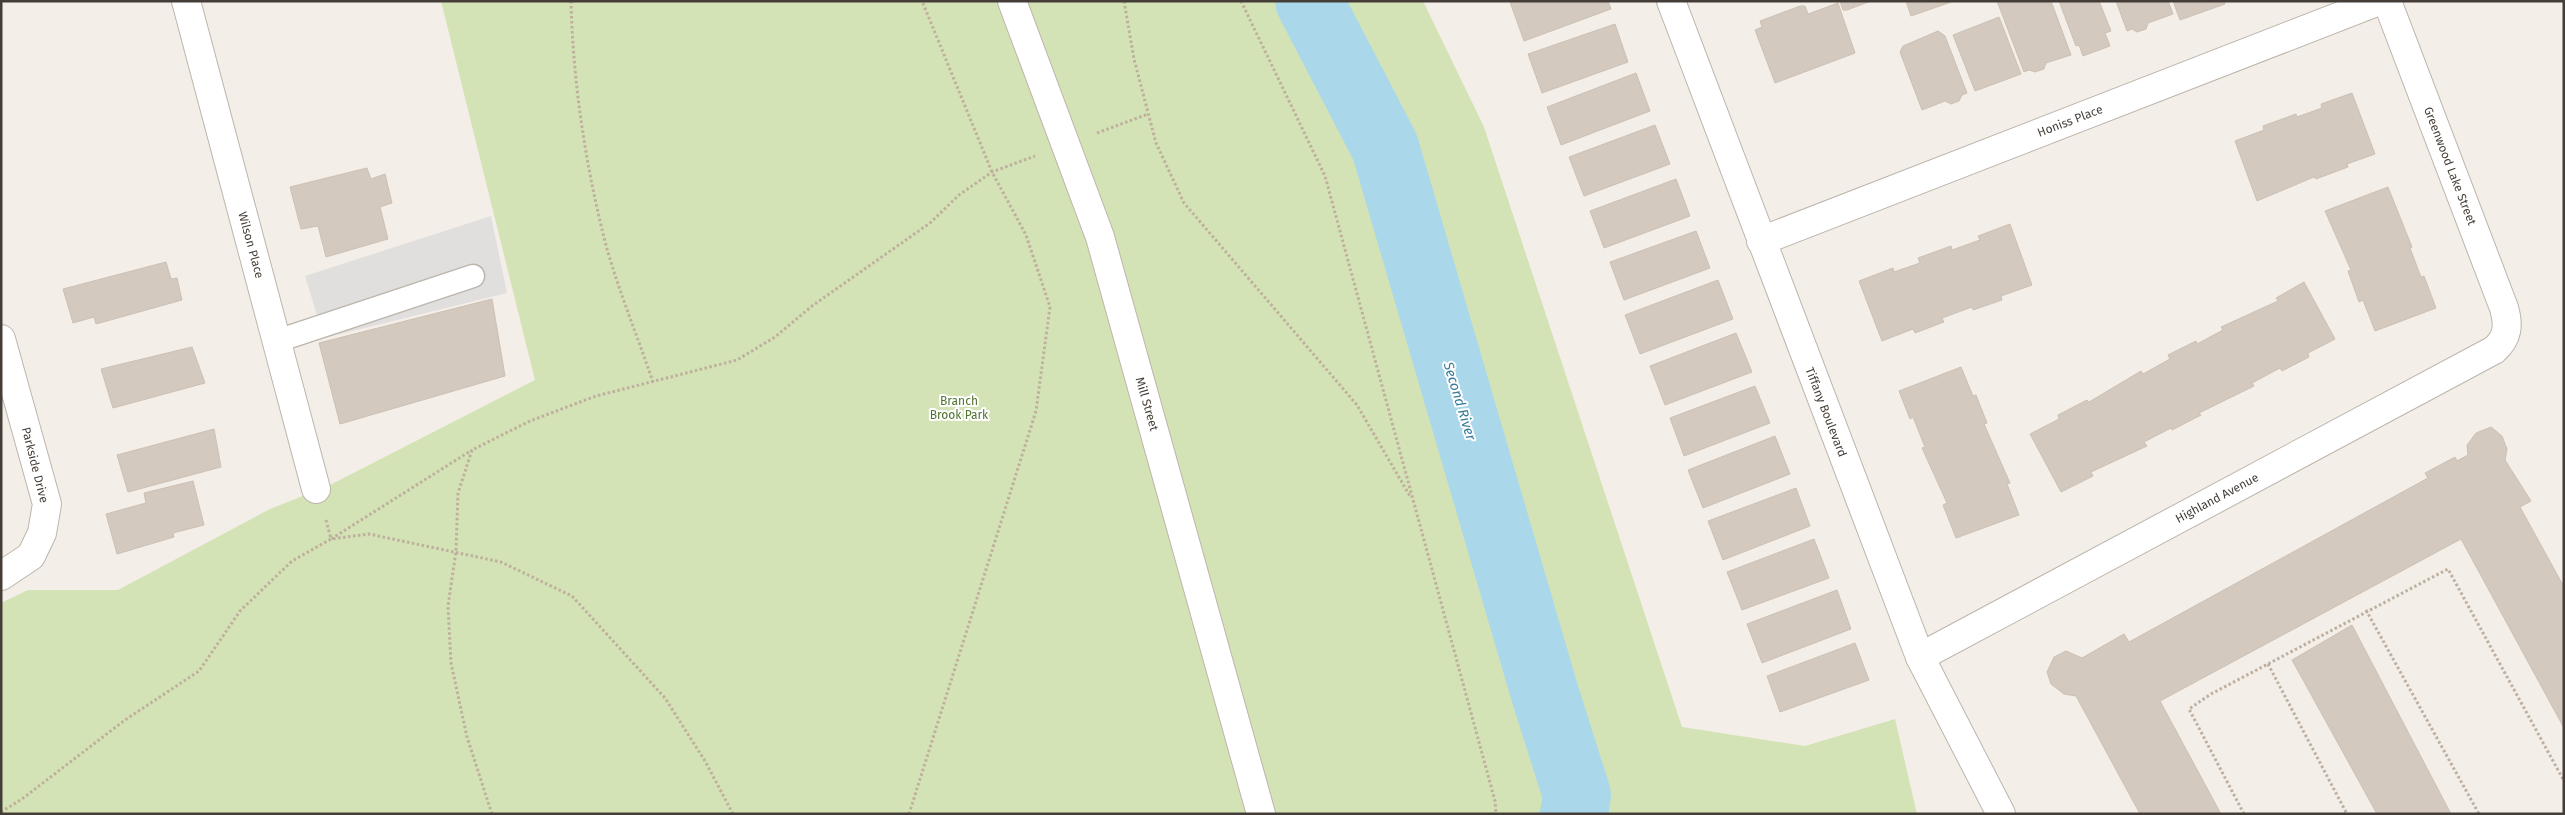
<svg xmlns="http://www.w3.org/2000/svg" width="2565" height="815" font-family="'Fira Sans',sans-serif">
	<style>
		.green { fill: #d4e3b5 }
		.parking { fill: #e1dfdd }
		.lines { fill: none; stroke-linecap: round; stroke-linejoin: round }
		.river { stroke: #aad8ea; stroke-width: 68 }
		.building { fill: #d3c9bf; stroke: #cdc0b3 }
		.service-casing { stroke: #bdb5ac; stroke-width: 25 }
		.minor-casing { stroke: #bdb5ac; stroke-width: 30 }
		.tertiary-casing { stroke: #bdb5ac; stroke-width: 30 }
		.path { stroke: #beaf9e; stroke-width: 3; stroke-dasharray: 2.5 2.5; stroke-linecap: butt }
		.service { stroke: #fff; stroke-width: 22 }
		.minor { stroke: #fff; stroke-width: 28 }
		.tertiary { stroke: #fff; stroke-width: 28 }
		.labels { text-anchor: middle; stroke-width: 4; stroke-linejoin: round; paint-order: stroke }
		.street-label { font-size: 12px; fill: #453e38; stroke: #fff }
		.park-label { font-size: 12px; fill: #517230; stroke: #fff }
		.water-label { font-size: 14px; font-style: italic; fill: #367b99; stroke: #fff }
	</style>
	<rect width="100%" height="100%" fill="#f3eee8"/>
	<polygon class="green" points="441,1 1423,1 1484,127 1682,727 1805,746 1895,719 1917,814 1,814 1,603 28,590 118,590 270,509 328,486 535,380"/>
	<polygon class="parking" points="491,216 507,293 324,338 305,276"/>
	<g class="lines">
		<polyline class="river" points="1309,1 1385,147 1545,694 1577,795 1574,814"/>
	</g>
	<g class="building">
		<polygon points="1513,1 1608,1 1611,9 1524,41 1510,2"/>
		<polygon points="1840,1 1871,1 1847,10 1843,10"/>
		<polygon points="1906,1 1954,1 1911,16"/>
		<polygon points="1997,1 2051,1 2071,55 2046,63 2044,69 2035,72 2029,70 2024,72"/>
		<polygon points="2059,1 2099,1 2111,31 2105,33 2110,46 2083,56 2079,45 2076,46"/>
		<polygon points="2116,1 2168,1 2173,14 2148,23 2146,29 2137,32 2132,29 2127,31"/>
		<polygon points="2173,1 2224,1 2225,4 2180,20"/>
		<polygon points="1838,3 1855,53 1775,83 1755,30 1762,27 1760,21 1800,6 1805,6 1808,14"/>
		<polygon points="1999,17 2021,74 1975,91 1953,35"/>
		<polygon points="1615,24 1628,62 1542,93 1528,54"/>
		<polygon points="1938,31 1945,36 1967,93 1962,95 1959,101 1951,104 1945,101 1922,110 1900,52 1903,46"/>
		<polygon points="1636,73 1650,111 1561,145 1547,107"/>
		<polygon points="2352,93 2375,154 2347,164 2348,167 2316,179 2314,177 2257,201 2235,141 2264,130 2263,126 2296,114 2297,117 2322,108 2321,104"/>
		<polygon points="1655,125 1670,164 1584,196 1569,157"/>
		<polygon points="367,168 371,179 385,174 392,203 380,207 388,239 326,257 318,226 301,229 290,187"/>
		<polygon points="1676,179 1690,216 1604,248 1590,211"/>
		<polygon points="2388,187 2412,247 2410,248 2421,277 2424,276 2436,308 2375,331 2363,300 2359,302 2348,271 2351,270 2325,211"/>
		<polygon points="2010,224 2032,285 2001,296 2002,300 1973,310 1972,307 1942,318 1944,322 1915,333 1913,329 1882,341 1859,281 1893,268 1894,272 1920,263 1918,258 1951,246 1952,250 1980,240 1978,236"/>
		<polygon points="1696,231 1710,268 1624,300 1610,262"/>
		<polygon points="166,262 171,279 177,278 182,300 96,324 94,317 73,323 63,289"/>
		<polygon points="1718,280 1733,319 1640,354 1625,315"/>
		<polygon points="2304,282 2335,339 2308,353 2309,357 2282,371 2280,368 2252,383 2254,386 2199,413 2201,415 2172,430 2171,428 2144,442 2147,446 2091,472 2093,476 2061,492 2030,434 2059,419 2058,415 2087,400 2089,402 2141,371 2143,374 2170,359 2168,355 2196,341 2197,344 2223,330 2221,327 2278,301 2276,298"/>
		<polygon points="492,299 505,376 340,424 319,343"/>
		<polygon points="1736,333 1752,372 1665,405 1650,366"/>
		<polygon points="192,347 205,383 113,408 101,369"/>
		<polygon points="1961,367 1973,396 1976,395 1987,423 1984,424 2010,483 2007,484 2019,515 1956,538 1943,505 1947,503 1922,448 1925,447 1913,417 1910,419 1899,391"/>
		<polygon points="1755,386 1770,423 1684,456 1670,418"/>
		<polygon points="2491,427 2502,436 2507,449 2505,460 2531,501 2520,507 2564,587 2564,728 2461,539 2160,701 2221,814 2140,814 2076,696 2064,694 2051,684 2047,672 2054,657 2066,651 2082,658 2124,634 2129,642 2428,478 2425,473 2455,457 2457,461 2468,455 2467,445 2476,433"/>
		<polygon points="214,429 221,467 128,492 117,455"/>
		<polygon points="1775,436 1790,474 1703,508 1688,470"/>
		<polygon points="193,481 204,525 173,533 174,537 117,554 106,514 146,503 144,493"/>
		<polygon points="1796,488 1810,526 1723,560 1708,521"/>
		<polygon points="1814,539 1829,578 1742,610 1727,572"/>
		<polygon points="1837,590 1851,629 1762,663 1747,624"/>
		<polygon points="2352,625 2451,814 2377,814 2292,660"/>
		<polygon points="1855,643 1869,680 1780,712 1767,676"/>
	</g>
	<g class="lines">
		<g class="service-casing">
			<polyline id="service" points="277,341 473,276"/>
		</g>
		<g class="minor-casing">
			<g id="minor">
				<polyline points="186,1 316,489"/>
				<polyline points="1671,1 1920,657 2001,814"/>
				<polyline points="1761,241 2379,1"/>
				<polyline points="1,339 47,504 42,533 31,556 1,576"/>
				<path d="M1920 657 2494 350C2508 338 2509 325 2504 308L2387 1"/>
			</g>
		</g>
		<g class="tertiary-casing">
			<polyline id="tertiary" points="1012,1 1100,237 1261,814"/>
		</g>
		<g class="path">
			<path d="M571 1C573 84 586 169 607 249 620 294 638 338 653 382"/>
			<polyline points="1124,1 1134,59 1156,143 1184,203 1357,405 1411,498"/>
			<polyline points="1241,1 1325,176 1495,801 1496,814"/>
			<polyline points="1097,133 1148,114"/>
			<polyline points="326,520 331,539 472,450"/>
			<polyline points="2366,610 2479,814"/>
			<polyline points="2268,664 2347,814"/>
			<polyline points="1,812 22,799 125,720 199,671 240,611 292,561 331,539 369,534 501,562 572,596 665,698 705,761 733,814"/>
			<polyline points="492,814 467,737 451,663 448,606 456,551 458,493 472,450 530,421 596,396 737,360 775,337 812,306 930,223 959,195 992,172 1035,156"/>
			<polyline points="909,814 1036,411 1050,307 1026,235 992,172 922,1"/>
			<polyline points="2244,814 2189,709 2211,694 2448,569 2564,781"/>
		</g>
		<use href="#service" class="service"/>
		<use href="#minor" class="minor"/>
		<use href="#tertiary" class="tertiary"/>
	</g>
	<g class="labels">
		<g class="street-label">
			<text transform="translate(2070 121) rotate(-21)" y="4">Honiss Place</text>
			<text transform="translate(2450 166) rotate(69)" y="4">Greenwood Lake Street</text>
			<text transform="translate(251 245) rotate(75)" y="4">Wilson Place</text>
			<text transform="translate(1147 404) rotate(74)" y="4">Mill Street</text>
			<text transform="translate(1826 412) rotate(69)" y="4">Tiffany Boulevard</text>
			<text transform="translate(35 465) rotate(76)" y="4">Parkside Drive</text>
			<text transform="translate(2217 498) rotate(-28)" y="4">Highland Avenue</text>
		</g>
		<g class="park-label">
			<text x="959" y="405">Branch<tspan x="959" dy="14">Brook Park</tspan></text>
		</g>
		<g class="water-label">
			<text transform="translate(1460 401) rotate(73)" y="5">Second River</text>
		</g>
	</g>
	<rect width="2565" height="815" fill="none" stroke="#453e38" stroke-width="5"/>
</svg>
